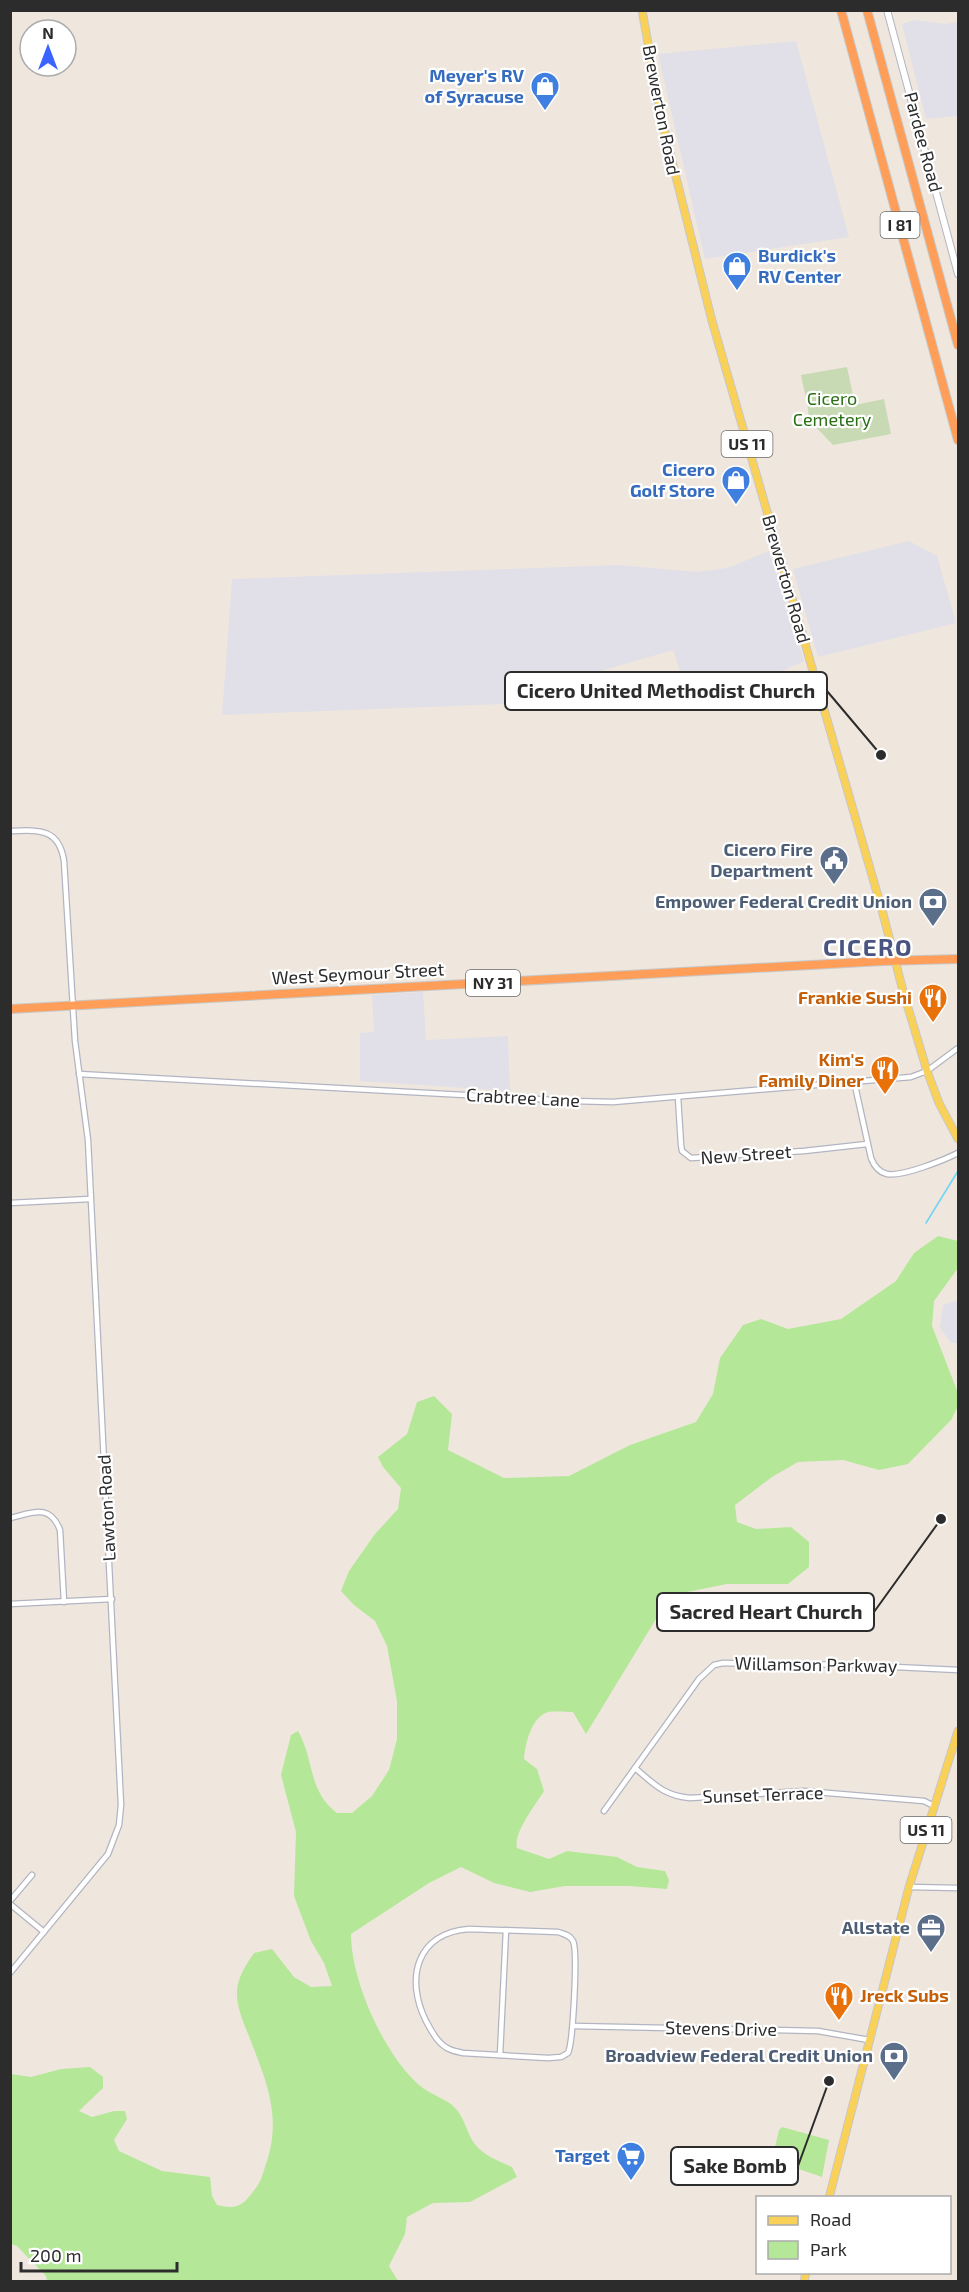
<svg xmlns="http://www.w3.org/2000/svg" width="969" height="2292" font-family="'Exo 2',sans-serif">
	<style>
		.industrial { fill: #e1dfe7 }
		.green { fill: #b4e898 }
		.cemetery { fill: #c7dab4 }
		.lines { fill: none; stroke-linecap: round; stroke-linejoin: round }
		.stream { stroke: #6cd4f6; stroke-width: 1.5 }
		.street-casing { stroke: #b2b5c1; stroke-width: 7 }
		.secondary-casing { stroke: #b2b5c1; stroke-width: 8 }
		.primary-casing { stroke: #c8c8c8; stroke-width: 9 }
		.highway-casing { stroke: #c8c8c8; stroke-width: 10 }
		.street { stroke: #fff; stroke-width: 4.5 }
		.secondary { stroke: #fff; stroke-width: 6 }
		.primary { stroke: #f9d158; stroke-width: 7 }
		.highway { stroke: #ff9e59; stroke-width: 8 }
		.labels { text-anchor: middle; stroke-width: 4.5; stroke-linejoin: round; paint-order: stroke }
		.shield { fill: #fff; stroke: #6b6b6b; stroke-width: 1.5 }
		.shield-label { font-size: 16px; font-weight: bold; fill: #2c2c2c }
		.shop-label { font-size: 18px; font-weight: bold; fill: #366cbe; stroke: #fff; text-anchor: end }
		.street-label { font-size: 18px; fill: #2c2c2c; stroke: #fff }
		.park-label { font-size: 18px; fill: #2a6f16; stroke: #fff }
		.service-label { font-size: 18px; font-weight: bold; fill: #4e5e75; stroke: #fff; text-anchor: end }
		.food-label { font-size: 18px; font-weight: bold; fill: #c56008; stroke: #fff; text-anchor: end }
		.district-label { font-size: 24px; font-weight: bold; letter-spacing: 1.5px; fill: #495480; stroke: #fff }
		.leader { fill: none; stroke: #2c2c2c; stroke-width: 2 }
		.callout-dot { fill: #2c2c2c; stroke: #fff; stroke-width: 2 }
		.callout { fill: #fff; stroke: #2c2c2c; stroke-width: 2 }
		.callout-label { font-size: 20px; text-anchor: middle; font-weight: bold; fill: #2c2c2c }
	</style>
	<rect width="100%" height="100%" fill="#efe7de"/>
	<g class="industrial">
		<polygon points="914,20 946,24 958,22 958,116 926,119 902,24"/>
		<polygon points="796,41 849,237 705,259 658,54"/>
		<polygon points="909,541 937,556 956,623 818,657 793,569"/>
		<polygon points="769,551 804,661 765,679 721,696 688,695 673,650 604,670 607,700 222,715 232,579 618,565 697,572 728,568"/>
		<polygon points="423,992 426,1040 508,1036 510,1091 360,1081 360,1033 374,1032 372,995"/>
		<polygon points="958,1300 958,1343 951,1343 940,1328 943,1305"/>
	</g>
	<g class="green">
		<path d="M938 1236 958 1241V1268L934 1301 932 1326 958 1393V1406L951 1420 908 1464 879 1470 843 1460 798 1462 772 1477 735 1505 737 1522 756 1529 791 1527 809 1542V1567L788 1584H727L677 1594 656 1619 586 1734 573 1712C566 1712 555 1711 548 1712 531 1717 525 1745 524 1759L537 1769 544 1791C536 1804 513 1833 517 1848L549 1859 567 1851 617 1857 637 1867 665 1871 669 1880 667 1889 629 1886H565L530 1892 494 1883 461 1867 429 1883 351 1934C351 1981 384 2054 419 2085 430 2095 449 2099 457 2110 465 2120 467 2133 474 2143 482 2155 499 2161 512 2167L517 2177 470 2202 433 2203 407 2217 405 2234 389 2266 398 2281H47L46 2276 17 2246 11 2244V2074L31 2077 61 2069 90 2067 103 2077V2088L79 2111 92 2117 114 2111H125L127 2119 114 2140 119 2151 162 2171 210 2177 212 2196 217 2205C237 2210 243 2206 255 2189 261 2182 263 2173 266 2164 282 2118 267 2082 250 2039 245 2026 237 2009 237 1995 236 1980 246 1964 254 1953L272 1949 294 1977 311 1987 332 1986 324 1963 311 1941 294 1896 296 1832 281 1775 291 1735 298 1731C315 1760 307 1790 337 1813H352L372 1796 389 1770 397 1739V1701L387 1646 375 1621 354 1605 341 1591 349 1571 375 1534 398 1509 401 1488 383 1467 378 1457 407 1434 417 1402 434 1396 452 1414 448 1450 504 1478 569 1476 630 1445 696 1422 713 1394 720 1358 743 1325 761 1319 788 1329 841 1319 896 1281 914 1253Z"/>
		<polygon points="782,2127 829,2140 822,2177 772,2160 779,2130"/>
	</g>
	<polygon class="cemetery" points="847,367 855,405 884,399 891,434 833,445 813,424 809,423 808,408 801,375"/>
	<g class="lines">
		<polyline class="stream" points="926,1223 958,1171"/>
		<g class="street-casing">
			<g id="street">
				<path d="M10 831C39 830 59 828 64 861L75 1041 88 1140 121 1805 119 1825 108 1854 10 1973"/>
				<polyline points="79,1074 572,1101 613,1102 911,1077 927,1071 958,1048"/>
				<path d="M854 1081 871 1158C874 1166 878 1172 887 1174 902 1177 944 1160 958 1153"/>
				<polyline points="678,1097 681,1145 682,1151 691,1158 804,1151 867,1144"/>
				<polyline points="10,1203 90,1199"/>
				<path d="M10 1518C32 1513 50 1503 60 1530L64 1602"/>
				<polyline points="10,1604 112,1599"/>
				<path d="M635 1768C654 1784 664 1796 690 1798L804 1791 924 1801 934 1806"/>
				<polyline points="604,1811 699,1679 714,1665 723,1663 853,1665 958,1670"/>
				<polyline points="909,1887 958,1888"/>
				<polyline points="10,1901 32,1875"/>
				<polyline points="10,1904 44,1932"/>
				<path d="M469 1929 558 1932C564 1934 570 1935 573 1941 578 1951 573 2043 568 2053L561 2057 548 2058 463 2053C459 2052 453 2051 449 2049 438 2044 432 2032 426 2021 405 1979 416 1933 469 1929Z"/>
				<polyline points="573,2026 818,2031 869,2040"/>
				<polyline points="500,2055 506,1930"/>
			</g>
		</g>
		<g class="secondary-casing">
			<polyline id="secondary" points="887,10 958,274"/>
		</g>
		<g class="primary-casing">
			<g id="primary">
				<polyline points="642,10 662,121 712,321 882,910 903,991 927,1071 939,1103 958,1139"/>
				<polyline points="829,2198 909,1887 958,1731"/>
				<polyline points="804,2282 806,2272"/>
			</g>
		</g>
		<g class="highway-casing">
			<g id="highway">
				<polyline points="841,10 958,440"/>
				<polyline points="867,10 958,345"/>
				<polyline points="10,1009 883,961 958,959"/>
			</g>
		</g>
		<use href="#street" class="street"/>
		<use href="#secondary" class="secondary"/>
		<use href="#primary" class="primary"/>
		<use href="#highway" class="highway"/>
	</g>
	<defs>
		<g id="shop-pin" transform="scale(1.5)"><path d="M0 17L-7.5 6A9.5 9.5 0 1 1 7.5 6Z" fill="#3f7fe0" stroke="#fff"/><path d="M-5-2.5h2.3a2.7 3.5 0 0 1 5.4 0H5L5.5 6h-11ZM-1.5-2.5h3a1.5 2.3 0 0 0-3 0Z" fill="#fff"/></g>
		<g id="civic-pin" transform="scale(1.5)"><path d="M0 17L-7.5 6A9.5 9.5 0 1 1 7.5 6Z" fill="#5c6f8a" stroke="#fff"/><path d="M-.6-6.5H3V-4.5H.6V-3L4-1V1h2V6H-6V1h2V-1L-.6-3ZM-1.2 2.5V6h2.4V2.5Z" fill="#fff"/></g>
		<g id="bank-pin" transform="scale(1.5)"><path d="M0 17L-7.5 6A9.5 9.5 0 1 1 7.5 6Z" fill="#5c6f8a" stroke="#fff"/><path d="M-6-4H6V4H-6ZM0-2.3a2.3 2.3 0 1 0 0 4.6a2.3 2.3 0 1 0 0-4.6Z" fill="#fff"/></g>
		<g id="restaurant-pin" transform="scale(1.5)"><path d="M0 17L-7.5 6A9.5 9.5 0 1 1 7.5 6Z" fill="#e8710a" stroke="#fff"/><path d="M-5-6h1v4h1v-4h1v4h1v-4h1v5L-1.5 .5V6h-2V.5L-5-1ZM5-6V6H3V1.5H1.5Q1.5-4 5-6Z" fill="#fff"/></g>
		<g id="office-pin" transform="scale(1.5)"><path d="M0 17L-7.5 6A9.5 9.5 0 1 1 7.5 6Z" fill="#5c6f8a" stroke="#fff"/><path d="M-6-3h4V-5.5h4V-3h4V5H-6ZM-1-4.5V-3h2v-1.5ZM-6 0V1H6V0Z" fill="#fff"/></g>
		<g id="supermarket-pin" transform="scale(1.5)"><path d="M0 17L-7.5 6A9.5 9.5 0 1 1 7.5 6Z" fill="#3f7fe0" stroke="#fff"/><path d="M-6-5.5h2.5l.6 2H6L4.5 2H-2.5L-4.4-4H-6ZM-1.5 3.2a1.3 1.3 0 1 0 .1 0ZM3 3.2a1.3 1.3 0 1 0 .1 0Z" fill="#fff"/></g>
	</defs>
	<g fill-rule="evenodd">
		<use href="#shop-pin" x="545" y="86"/>
		<use href="#shop-pin" x="737" y="266"/>
		<use href="#shop-pin" x="736" y="480"/>
		<use href="#civic-pin" x="834" y="860"/>
		<use href="#bank-pin" x="933" y="902"/>
		<use href="#restaurant-pin" x="933" y="998"/>
		<use href="#restaurant-pin" x="885" y="1070"/>
		<use href="#office-pin" x="931" y="1928"/>
		<use href="#restaurant-pin" x="839" y="1996"/>
		<use href="#bank-pin" x="894" y="2056"/>
		<use href="#supermarket-pin" x="631" y="2156"/>
	</g>
	<g class="labels">
		<g class="shield">
			<rect x="880.5" y="212" width="39" height="26" rx="4.5"/>
			<rect x="721.5" y="431" width="51" height="26" rx="4.5"/>
			<rect x="466" y="970" width="54" height="26" rx="4.5"/>
			<rect x="900.5" y="1817" width="51" height="26" rx="4.5"/>
		</g>
		<g class="shield-label">
			<text x="900" y="231">I 81</text>
			<text x="747" y="450">US 11</text>
			<text x="493" y="989">NY 31</text>
			<text x="926" y="1836">US 11</text>
		</g>
		<g class="shop-label">
			<text x="524" y="82">Meyer's RV<tspan x="524" dy="21">of Syracuse</tspan></text>
			<text x="758" y="262" text-anchor="start">Burdick's<tspan x="758" dy="21">RV Center</tspan></text>
			<text x="715" y="476">Cicero<tspan x="715" dy="21">Golf Store</tspan></text>
			<text x="610" y="2162">Target</text>
		</g>
		<g class="street-label">
			<text transform="translate(661 110) rotate(79)" y="6">Brewerton Road</text>
			<text transform="translate(923 142) rotate(75)" y="6">Pardee Road</text>
			<text transform="translate(786 579) rotate(74)" y="6">Brewerton Road</text>
			<text transform="translate(358 974) rotate(-3)" y="6">West Seymour Street</text>
			<text transform="translate(523 1098) rotate(3)" y="6">Crabtree Lane</text>
			<text transform="translate(746 1155) rotate(-4)" y="6">New Street</text>
			<text transform="translate(107 1508) rotate(-93)" y="6">Lawton Road</text>
			<text transform="translate(816 1665) rotate(1)" y="6">Willamson Parkway</text>
			<text transform="translate(763 1795) rotate(-2)" y="6">Sunset Terrace</text>
			<text transform="translate(721 2029) rotate(1)" y="6">Stevens Drive</text>
		</g>
		<g class="park-label">
			<text x="832" y="405">Cicero<tspan x="832" dy="21">Cemetery</tspan></text>
		</g>
		<g class="service-label">
			<text x="813" y="856">Cicero Fire<tspan x="813" dy="21">Department</tspan></text>
			<text x="912" y="908">Empower Federal Credit Union</text>
			<text x="910" y="1934">Allstate</text>
			<text x="873" y="2062">Broadview Federal Credit Union</text>
		</g>
		<g class="food-label">
			<text x="912" y="1004">Frankie Sushi</text>
			<text x="864" y="1066">Kim's<tspan x="864" dy="21">Family Diner</tspan></text>
			<text x="860" y="2002" text-anchor="start">Jreck Subs</text>
		</g>
		<g class="district-label">
			<text x="868" y="956">CICERO</text>
		</g>
	</g>
	<path class="leader" d="M881 755L827 691M941 1519L874 1612M829 2081L798 2166"/>
	<g class="callout-dot">
		<circle cx="881" cy="755" r="6"/>
		<circle cx="941" cy="1519" r="6"/>
		<circle cx="829" cy="2081" r="6"/>
	</g>
	<g class="callout">
		<rect x="505" y="672" width="322" height="38" rx="6"/>
		<rect x="657" y="1593" width="217" height="38" rx="6"/>
		<rect x="671" y="2147" width="127" height="38" rx="6"/>
	</g>
	<g class="callout-label">
		<text x="666" y="698">Cicero United Methodist Church</text>
		<text x="766" y="1619">Sacred Heart Church</text>
		<text x="735" y="2173">Sake Bomb</text>
	</g>
	<rect width="969" height="2292" fill="none" stroke="#2c2c2c" stroke-width="24"/>
	<rect x="756" y="2196" width="195" height="78" fill="#ffffff" stroke="#ababab" stroke-width="1.5"/>
	<rect x="768" y="2216" width="30" height="9" fill="#f9d158" stroke="#ababab" stroke-width="1.5"/>
	<text x="810" y="2226" font-size="18" fill="#2c2c2c">Road</text>
	<rect x="768" y="2241" width="30" height="18" fill="#b4e898" stroke="#ababab" stroke-width="1.5"/>
	<text x="810" y="2256" font-size="18" fill="#2c2c2c">Park</text>
	<g transform="translate(48 48)"><circle r="28" fill="#ffffff" stroke="#ababab" stroke-width="1.5"/>
	<path d="M0-4.5L10 22L0 15L-10 22Z" fill="#3b63ff"/>
	<text y="-9" font-size="16" font-weight="bold" text-anchor="middle" fill="#2c2c2c">N</text>
	</g>
	<path d="M21 2262v9h156v-9" fill="none" stroke="#2c2c2c" stroke-width="3"/>
	<text x="30" y="2262" font-size="18" fill="#2c2c2c" stroke="#ffffff" stroke-width="4.5" paint-order="stroke">200 m</text>
</svg>
